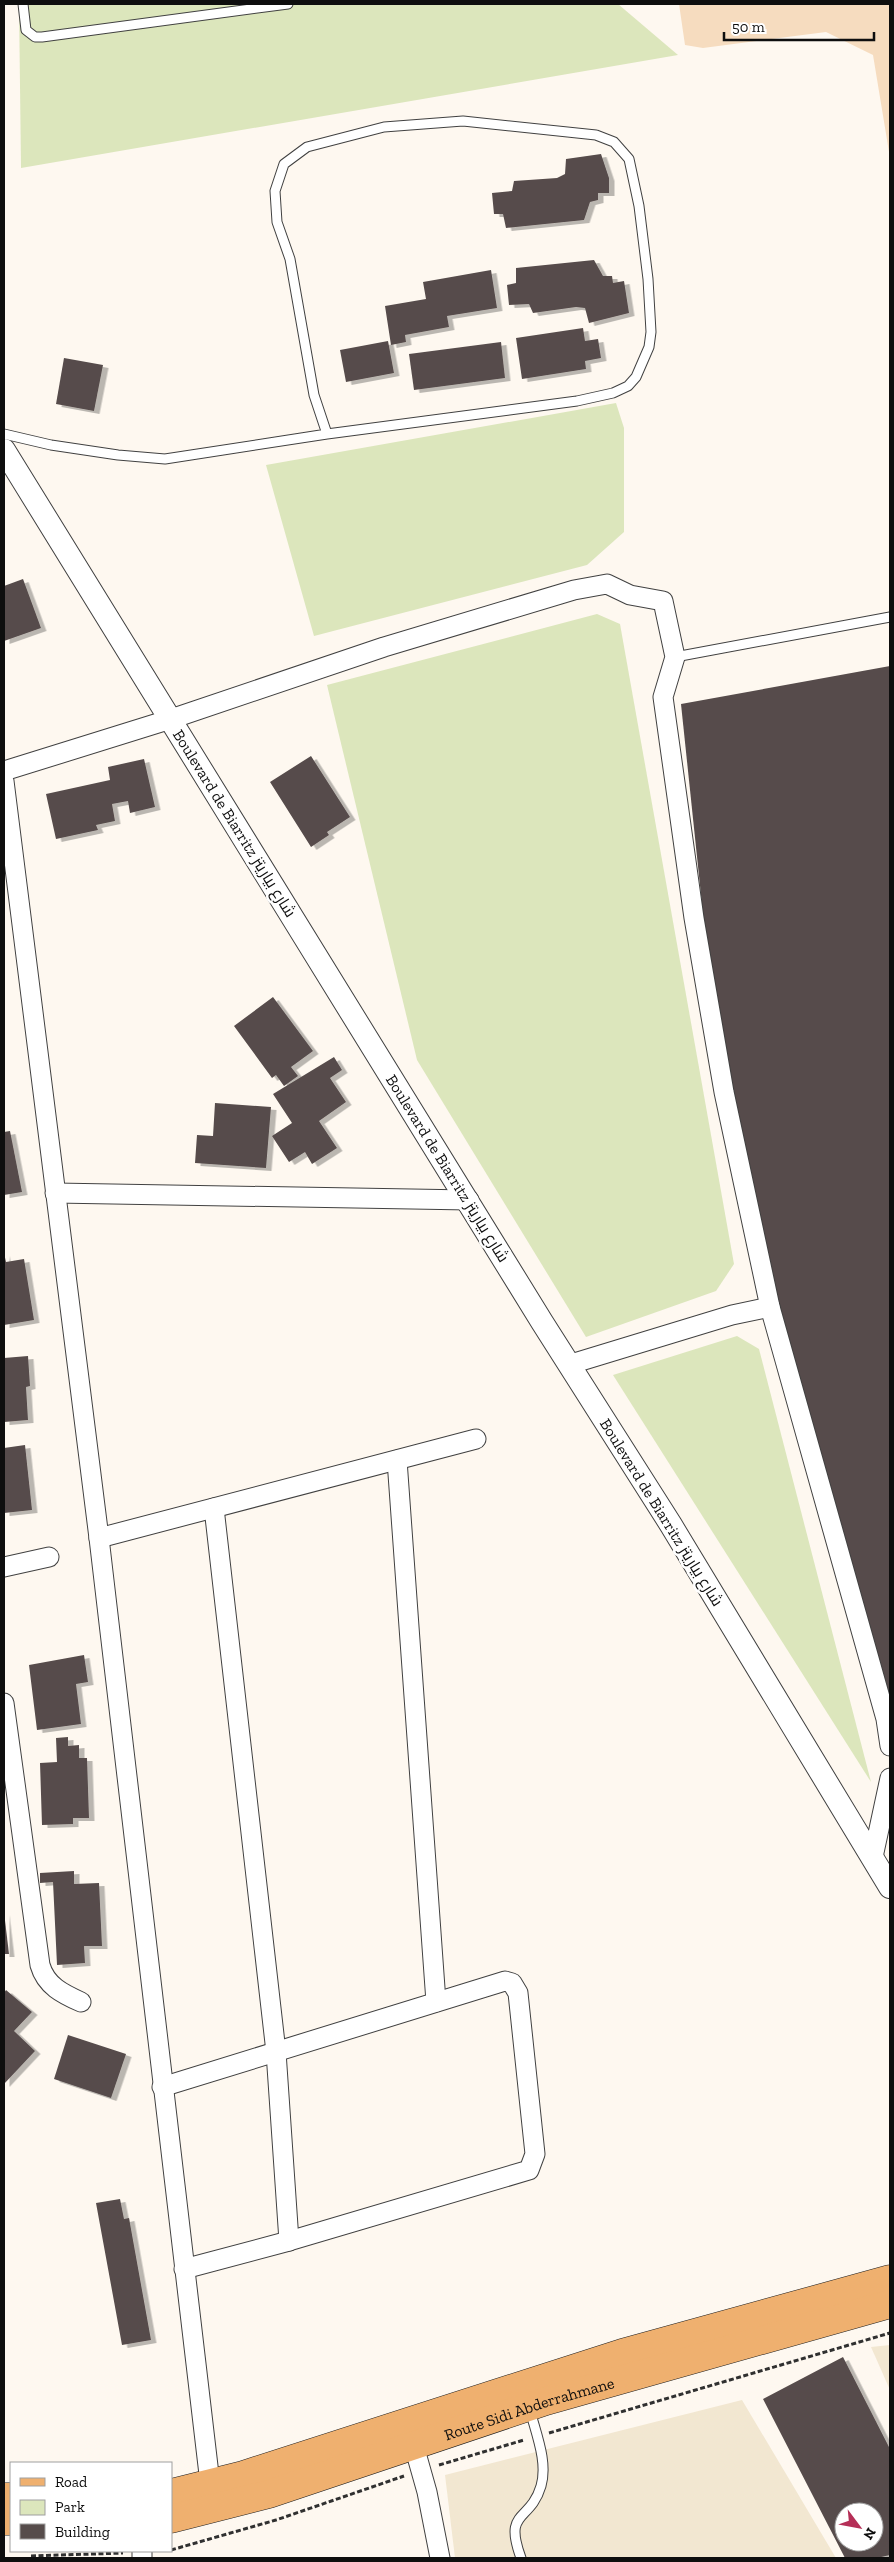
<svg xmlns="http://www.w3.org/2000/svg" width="894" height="2562" font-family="'Zilla Slab',Cairo,serif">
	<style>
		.farmland { fill: #f2e7d1 }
		.green { fill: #dce6bc }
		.sand { fill: #f6dcbf }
		.building { fill: #564c4b; fill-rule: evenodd; filter: url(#shadow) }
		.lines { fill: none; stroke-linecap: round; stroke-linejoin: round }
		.service-casing { stroke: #414141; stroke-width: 11 }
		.minor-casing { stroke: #414141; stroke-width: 21 }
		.tertiary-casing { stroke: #414141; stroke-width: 24 }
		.primary-casing { stroke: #1f1f1f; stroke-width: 29 }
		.path { stroke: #303030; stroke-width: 3; stroke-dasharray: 5 2.5; stroke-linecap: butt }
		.service { stroke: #fff; stroke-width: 9 }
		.minor { stroke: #fff; stroke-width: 19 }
		.tertiary { stroke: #fff; stroke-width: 22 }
		.primary { stroke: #efb06f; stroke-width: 28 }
		.labels { text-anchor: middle; stroke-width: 5; stroke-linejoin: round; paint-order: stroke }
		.street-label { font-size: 16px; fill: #0e0e0e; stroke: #fff }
	</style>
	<defs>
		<filter id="shadow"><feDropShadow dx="5.5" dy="3" stdDeviation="0" flood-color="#0004"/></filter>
	</defs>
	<rect width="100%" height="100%" fill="#fef8f0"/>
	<g class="farmland">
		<polygon points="890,2345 890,2390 871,2347"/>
		<polygon points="742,2400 836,2558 455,2558 445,2475"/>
	</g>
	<g class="green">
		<polygon points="19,4 618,4 678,55 21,168"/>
		<polygon points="616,403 624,428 624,532 587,565 314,636 266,465"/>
		<polygon points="597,614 620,624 734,1264 716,1291 586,1337 417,1060 327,685"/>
		<polygon points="737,1336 759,1349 871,1782 613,1375"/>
	</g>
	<polygon class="sand" points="679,4 890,4 890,158 873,55 826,32 703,48 685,45"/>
	<g class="building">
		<polygon points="601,154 609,178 609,193 598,193 598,200 590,202 584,220 506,228 503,214 494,214 492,193 512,191 514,181 557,178 565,174 566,159"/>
		<polygon points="594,260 603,276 612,276 613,283 624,281 629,313 589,323 585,308 576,307 533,313 529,304 509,305 507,285 516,283 516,268"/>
		<polygon points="491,270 497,308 447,316 449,327 405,335 406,342 391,345 385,306 426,299 423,282"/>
		<polygon points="583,328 585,341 598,339 601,358 585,361 586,369 522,379 516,338"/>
		<polygon points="388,341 394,373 346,382 340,350"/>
		<polygon points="501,342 505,378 414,390 409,354"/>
		<polygon points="64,358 103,365 94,411 56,404"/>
		<polygon points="23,579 41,628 4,641 4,586"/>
		<polygon points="890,666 890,1711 799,1389 736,1131 705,933 681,704"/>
		<polygon points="311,756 350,817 327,832 329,835 311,847 270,782"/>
		<polygon points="144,759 155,807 130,813 128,801 112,804 115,821 96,825 98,830 56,839 46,794 110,780 108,767"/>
		<polygon points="273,997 313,1051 291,1067 298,1076 284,1086 276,1075 272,1078 234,1026"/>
		<polygon points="334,1057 342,1070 330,1078 346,1102 319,1121 337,1148 312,1164 305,1152 289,1162 272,1136 292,1123 273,1094"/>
		<polygon points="215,1103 271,1107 266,1168 195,1163 197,1135 213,1136"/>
		<polygon points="10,1131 22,1192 4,1195 4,1132"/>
		<polygon points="4,1253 6,1262 24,1259 34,1320 4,1325"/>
		<polygon points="28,1356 30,1386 26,1387 28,1420 4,1422 4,1358"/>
		<polygon points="25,1445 32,1510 4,1513 4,1448"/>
		<polygon points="84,1655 88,1682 76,1684 81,1724 37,1730 29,1665"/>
		<polygon points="68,1737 68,1746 79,1745 79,1758 87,1758 89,1818 73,1818 73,1824 42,1825 40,1763 57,1762 56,1738"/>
		<polygon points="74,1871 74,1884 99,1883 102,1946 84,1946 85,1963 57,1965 53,1882 40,1883 40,1873"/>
		<polygon points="4,1912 9,1954 4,1954"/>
		<polygon points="6,1990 32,2012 14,2031 35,2051 4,2084 4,1993"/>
		<polygon points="68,2035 126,2054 111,2098 54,2079"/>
		<polygon points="120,2199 124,2219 129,2218 151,2340 122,2345 96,2203"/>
		<path d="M843 2357 890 2449V2555L877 2558H845L763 2399ZM844 2512H874V2542H844Z"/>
	</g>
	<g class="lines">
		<g class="service-casing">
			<g id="service">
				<polyline points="23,4 26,30 35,37 42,37 288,4"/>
				<polyline points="4,434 51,445 118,455 165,459 327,434 577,401 613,393 628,386 636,377 649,347 651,332 648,279 639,206 629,159 614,142 596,135 463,121 384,127 307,147 284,164 275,191 277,222 290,259 314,395 327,434"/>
				<polyline points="675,657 890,617"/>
				<path d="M521 2558C503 2509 530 2523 541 2486 548 2462 536 2434 530 2410"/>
			</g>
		</g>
		<g class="minor-casing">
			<g id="minor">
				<polyline points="4,771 171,719 384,647 574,590 607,584 630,595 663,601 675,657 663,697 694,918 724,1092 770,1307 886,1719 890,1746"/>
				<polyline points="4,781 99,1538 210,2483"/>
				<polyline points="55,1193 469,1200"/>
				<polyline points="571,1364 732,1315 770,1307"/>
				<polyline points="397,1460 436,2002"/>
				<polyline points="214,1508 276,2052 289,2241"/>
				<polyline points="99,1538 476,1439"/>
				<polyline points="4,1567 49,1557"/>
				<path d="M4 1703 40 1965C46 1986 63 1994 81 2002"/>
				<polyline points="873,1857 890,1778"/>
				<polyline points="162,2087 505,1981 512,1983 518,1993 535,2154 529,2170 289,2241 184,2269"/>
				<polyline points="414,2446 427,2492 440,2558"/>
				<polyline points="142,2558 142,2551"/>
			</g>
		</g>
		<g class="tertiary-casing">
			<polyline id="tertiary" points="4,450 542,1322 671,1525 890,1887"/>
		</g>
		<g class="primary-casing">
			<g id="primary">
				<polyline points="171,2493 243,2475 622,2353 890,2279"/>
				<polyline points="4,2497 11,2497"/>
				<path id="s1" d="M171 2519 269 2494 546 2401 890 2304"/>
				<polyline points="4,2521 11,2521"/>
			</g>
		</g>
		<g class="path">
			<polyline points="549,2433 890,2333"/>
			<polyline points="439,2465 524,2440"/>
			<polyline points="171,2550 276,2520 404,2476"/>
			<polyline points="31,2556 123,2553"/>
		</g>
		<use href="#service" class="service"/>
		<use href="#minor" class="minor"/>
		<use href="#tertiary" class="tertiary"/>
		<use href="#primary" class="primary"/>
	</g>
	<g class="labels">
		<g class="street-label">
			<text transform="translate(235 823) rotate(58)" y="6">Boulevard de Biarritz شارع بياريتز</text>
			<text transform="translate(448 1168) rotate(58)" y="6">Boulevard de Biarritz شارع بياريتز</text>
			<text transform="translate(662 1512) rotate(58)" y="6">Boulevard de Biarritz شارع بياريتز</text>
			<text dy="6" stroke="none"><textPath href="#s1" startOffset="375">Route Sidi Abderrahmane</textPath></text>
		</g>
	</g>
	<rect width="894" height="2562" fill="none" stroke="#0e0e0e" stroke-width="10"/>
	<rect x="10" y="2462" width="162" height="90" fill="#ffffff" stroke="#9f9f9f"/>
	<rect x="20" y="2478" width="25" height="8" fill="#efb06f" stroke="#9f9f9f"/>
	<text x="55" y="2487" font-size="15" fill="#0e0e0e">Road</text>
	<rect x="20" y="2500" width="25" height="15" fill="#dce6bc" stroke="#9f9f9f"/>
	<text x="55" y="2512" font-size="15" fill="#0e0e0e">Park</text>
	<rect x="20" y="2524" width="25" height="15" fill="#564c4b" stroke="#9f9f9f"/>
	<text x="55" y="2537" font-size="15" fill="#0e0e0e">Building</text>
	<g transform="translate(859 2527) rotate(122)"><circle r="24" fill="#ffffff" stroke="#9f9f9f"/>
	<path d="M0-4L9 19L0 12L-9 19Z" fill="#b52f57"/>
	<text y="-8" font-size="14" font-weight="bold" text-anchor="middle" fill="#0e0e0e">N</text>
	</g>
	<path d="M724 32v8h150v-8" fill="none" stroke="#0e0e0e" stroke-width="2.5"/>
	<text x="732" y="32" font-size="15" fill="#0e0e0e" stroke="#ffffff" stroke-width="4" paint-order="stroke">50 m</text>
</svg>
